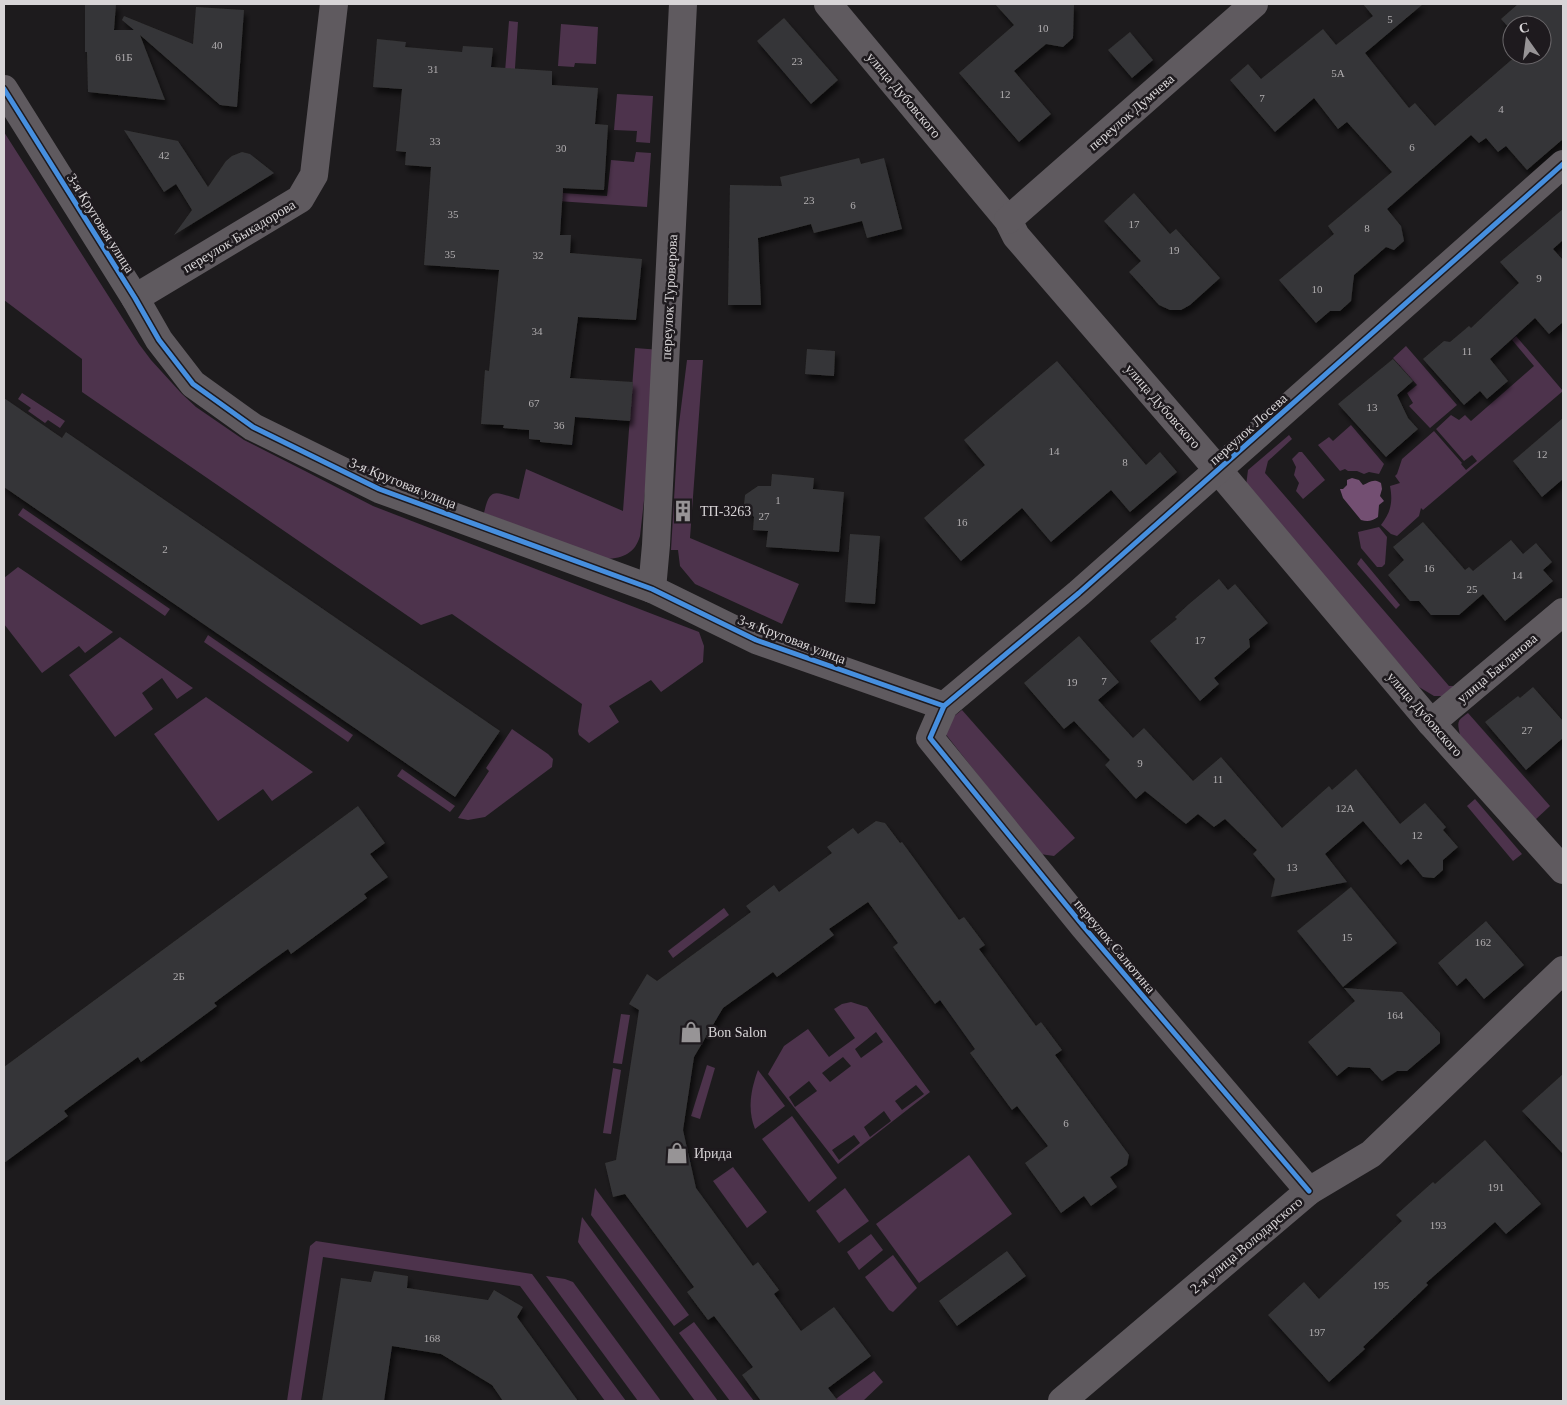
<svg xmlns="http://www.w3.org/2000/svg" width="1567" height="1405" font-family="'Times New Roman',serif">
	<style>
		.green { fill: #4d334c; fill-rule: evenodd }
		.water { fill: #734f72 }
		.building { fill: #363637; filter: url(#shadow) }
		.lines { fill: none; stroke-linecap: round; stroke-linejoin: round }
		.minor { stroke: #5f5a5f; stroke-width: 28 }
		.cycleway-casing { stroke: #1e1a1e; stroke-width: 8 }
		.cycleway { stroke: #468fdf; stroke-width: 5 }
		.labels { text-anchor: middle; stroke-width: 5; stroke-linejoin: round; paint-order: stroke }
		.number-label { font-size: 11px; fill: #b0adaf }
		.street-label { font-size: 14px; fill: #d8d5d7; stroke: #1e1a1e }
		.poi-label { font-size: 14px; fill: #d8d5d7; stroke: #1e1a1e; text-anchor: start }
	</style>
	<defs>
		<filter id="shadow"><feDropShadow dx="3" dy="5.5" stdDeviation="2.5" flood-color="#0009"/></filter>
	</defs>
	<rect width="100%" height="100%" fill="#1d1b1d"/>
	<g class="green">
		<polygon points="509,21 518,22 508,175 564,179 563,193 607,196 611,160 634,162 636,152 651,153 647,207 497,197 502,110"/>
		<polygon points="561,24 598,27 596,64 575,63 574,67 558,66"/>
		<polygon points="617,94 653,96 650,143 636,142 637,131 614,130"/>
		<polygon points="4,132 139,344 151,360 182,394 196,407 244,440 307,472 373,506 699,632 704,646 703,662 661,692 651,680 609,706 619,722 589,743 579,735 578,731 582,704 452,614 421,625 82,392 82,359 4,300"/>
		<path d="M1516 336 1563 391 1423 510 1421 508 1419 516 1397 536 1391 534 1381 525C1391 512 1393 502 1390 486L1400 483 1395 476 1397 474 1402 459 1434 431 1462 463 1461 464 1466 470 1477 461 1472 455 1464 461 1436 429 1451 415 1459 420 1465 415 1471 421 1534 366 1512 340Z"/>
		<polygon points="1406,346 1457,405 1430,428 1409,406 1413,403 1407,393 1417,385 1393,358"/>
		<path d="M635 348 661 350 640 536C635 553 624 558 606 559L484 513C490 485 496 493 519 499L526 469 623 511Z"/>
		<polygon points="687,360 703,360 690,538 799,584 782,624 695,584 680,566 678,550 671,550 678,432"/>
		<polygon points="22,393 65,421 60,428 48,420 45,423 28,411 31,408 18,399"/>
		<polygon points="1351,425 1384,464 1379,474 1369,472 1364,474 1357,471 1348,471 1345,469 1340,471 1318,445 1329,437 1333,441"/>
		<polygon points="1289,435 1292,439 1268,461 1265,473 1449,686 1454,686 1442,696 1434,696 1419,687 1246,486 1248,470"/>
		<polygon points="1299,452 1302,452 1325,480 1303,499 1296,491 1299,483 1294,475 1296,467 1292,459"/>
		<polygon points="23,508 170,609 165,616 18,515"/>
		<polygon points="1379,527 1387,537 1385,564 1382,567 1377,567 1361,548 1358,532"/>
		<polygon points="1361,558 1400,605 1396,609 1357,564"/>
		<polygon points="18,567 27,573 113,632 85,653 79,646 42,673 4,624 4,578"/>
		<polygon points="208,635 353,735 348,742 204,642"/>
		<polygon points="120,637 193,688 177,699 162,678 142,693 153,709 115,737 69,675"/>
		<polygon points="206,697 313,772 272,801 263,789 218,821 154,734"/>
		<polygon points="962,710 1075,838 1054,856 1040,854 940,727"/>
		<path d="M1468 713 1550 806 1534 821 1460 735C1457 721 1457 721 1468 713Z"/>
		<polygon points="512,729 548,754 553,759 552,767 485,817 468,820 458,818 489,771 486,768"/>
		<polygon points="402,769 455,806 450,812 397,776"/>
		<polygon points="1475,799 1522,854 1513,861 1467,806"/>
		<polygon points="724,908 729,915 673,958 668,951"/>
		<path d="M851 1002 867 1007 930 1092 838 1164 768 1074 784 1046 808 1029 829 1057 855 1038 834 1009 842 1004ZM876 1032 883 1042 861 1058 855 1049ZM843 1057 851 1066 830 1082 822 1073ZM809 1081 817 1091 795 1107 789 1097ZM916 1085 924 1094 902 1110 895 1101ZM884 1111 891 1121 870 1137 864 1127ZM854 1135 860 1143 839 1160 832 1150Z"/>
		<polygon points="621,1014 630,1015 622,1064 613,1063"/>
		<polygon points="707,1065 715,1068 700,1119 691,1116"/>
		<polygon points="613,1068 621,1070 611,1134 603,1133"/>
		<path d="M758 1070 785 1106 755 1129C747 1109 751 1089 758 1070Z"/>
		<polygon points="792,1116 837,1178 809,1202 762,1139"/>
		<polygon points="969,1155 1012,1214 919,1283 876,1224"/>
		<polygon points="733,1167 767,1212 747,1228 713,1181"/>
		<polygon points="595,1188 689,1315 674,1326 591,1215"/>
		<polygon points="845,1188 869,1221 839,1243 816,1211"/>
		<polygon points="582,1217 718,1401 695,1401 582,1248 578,1242"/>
		<polygon points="871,1234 883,1250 859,1270 847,1252"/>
		<polygon points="316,1241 532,1274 626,1401 605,1401 520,1286 323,1257 301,1401 287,1401 310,1246"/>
		<polygon points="893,1255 917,1288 893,1312 889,1310 865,1277"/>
		<polygon points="546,1276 565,1279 573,1282 661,1401 638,1401"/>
		<polygon points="694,1322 754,1401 730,1401 679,1333"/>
		<polygon points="874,1371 883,1382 863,1401 833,1401"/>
	</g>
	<path class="water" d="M1352 478 1359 480 1363 485C1369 483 1373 478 1381 483L1382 489 1380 496 1384 501 1379 505 1378 517C1372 521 1368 522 1361 520L1343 498 1340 489H1343L1347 485V480Z"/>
	<g class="building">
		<polygon points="85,4 116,4 114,30 134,30 122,20 124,16 193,44 196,7 244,10 237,107 220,105 140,35 165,100 88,92 87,52 85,52"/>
		<polygon points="995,4 1074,4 1073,38 1063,47 1046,44 1014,71 1051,114 1019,142 959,73 1014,25"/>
		<polygon points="1363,4 1423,4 1365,53 1409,108 1415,103 1435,126 1517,55 1542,55 1542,25 1512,25 1512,31 1501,19 1518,4 1563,4 1563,139 1527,170 1506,146 1498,152 1486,138 1479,143 1471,135 1387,209 1401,226 1404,241 1394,250 1386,247 1354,275 1351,301 1340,311 1330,311 1316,323 1279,280 1334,234 1328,226 1392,172 1347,122 1338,129 1314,98 1275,132 1230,80 1248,64 1261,79 1323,29 1336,45 1373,16"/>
		<polygon points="784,18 838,80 811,104 757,41"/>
		<polygon points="1130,32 1153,60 1132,78 1108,50"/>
		<polygon points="377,39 406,42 405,47 462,52 463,46 493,48 491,67 552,71 552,85 598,88 595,124 608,125 604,190 563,188 560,235 571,235 570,253 642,259 636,320 578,317 570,378 633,382 630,421 575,417 572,445 540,442 540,440 529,439 529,430 503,428 504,425 481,424 485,370 489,371 499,270 424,265 431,167 405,165 406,152 396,151 402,89 373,87"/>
		<polygon points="124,130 178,141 208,187 226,161 232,156 242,152 250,154 274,173 174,235 192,210 176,184 164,192"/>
		<polygon points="859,158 861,164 884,158 902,229 867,238 862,221 814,233 811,224 758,238 761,305 728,305 730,185 782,186 780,177"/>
		<polygon points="1134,193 1170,234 1176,229 1220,278 1190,305 1181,310 1170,310 1159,305 1129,272 1141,261 1104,221"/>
		<polygon points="1563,209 1563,240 1553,249 1563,260 1563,322 1549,334 1535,318 1490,359 1508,381 1487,399 1480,391 1464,405 1423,359 1444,341 1450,342 1469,326 1471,328 1519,283 1500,262"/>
		<polygon points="807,349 835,351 834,376 805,374"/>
		<polygon points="1393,359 1413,381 1397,395 1408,418 1418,429 1386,457 1338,404"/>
		<polygon points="1057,361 1146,465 1160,452 1177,472 1130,512 1111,490 1051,542 1022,508 961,561 924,518 985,465 964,440"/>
		<polygon points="4,398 62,438 66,432 500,731 455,797 4,487"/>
		<polygon points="1563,418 1563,479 1542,497 1513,461"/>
		<polygon points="772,474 814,478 813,489 844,492 839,552 766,547 768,531 753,530 754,517 744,505 745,495 758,486 771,486"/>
		<polygon points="1423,522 1465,570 1469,567 1473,571 1511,540 1523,554 1536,543 1552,562 1543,570 1553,581 1505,621 1483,594 1459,615 1431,615 1419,601 1410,601 1388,575 1404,560 1393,547"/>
		<polygon points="850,534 880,536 875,604 845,602"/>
		<polygon points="1219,579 1228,590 1235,584 1268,623 1249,639 1250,647 1214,678 1219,684 1200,701 1150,641 1177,619 1175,617 1189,604"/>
		<polygon points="1079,636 1119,682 1098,700 1133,738 1144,728 1193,781 1221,757 1282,828 1329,786 1332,790 1356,769 1400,824 1425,803 1446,827 1443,830 1458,847 1443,860 1443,870 1434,878 1423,877 1408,859 1401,865 1363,821 1325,854 1347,882 1271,897 1275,879 1253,854 1257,850 1225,819 1214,827 1198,814 1186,824 1145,791 1136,799 1105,765 1110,760 1074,721 1064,729 1024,683"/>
		<polygon points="1533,687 1563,721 1563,738 1526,770 1485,722 1518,696 1520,698"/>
		<polygon points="358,806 385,843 370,854 388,877 364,894 367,898 291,954 288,949 264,966 214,1003 217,1006 141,1062 138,1057 87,1094 64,1111 68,1116 4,1163 4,1067"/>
		<polygon points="876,821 885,823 900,843 902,842 959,920 964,917 985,945 979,949 1036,1026 1041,1022 1062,1050 1055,1055 1129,1155 1127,1165 1110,1177 1117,1187 1091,1206 1084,1196 1061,1213 1025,1163 1048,1146 1017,1106 1012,1110 970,1053 975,1049 940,1000 935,1004 893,947 898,943 868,902 829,929 834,935 777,977 773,972 723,1008 694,1057 683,1130 696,1188 753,1266 758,1262 779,1290 774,1294 801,1331 834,1307 871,1356 828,1388 838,1401 761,1401 742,1375 753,1367 714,1316 708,1320 687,1292 694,1287 625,1194 613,1197 605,1163 616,1160 639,1010 629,1004 647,974 657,981 751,912 746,906 774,885 779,892 832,853 827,847 853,828 858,834"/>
		<polygon points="1351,887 1397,943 1343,987 1297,931"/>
		<polygon points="1486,921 1524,965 1484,999 1466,978 1457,986 1438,963"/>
		<polygon points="1344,988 1402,992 1440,1033 1440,1043 1407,1071 1397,1071 1382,1081 1370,1068 1348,1067 1337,1076 1308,1042 1355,1001"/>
		<polygon points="1563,1074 1563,1154 1522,1111"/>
		<polygon points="1485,1140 1541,1204 1506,1234 1495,1222 1426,1283 1428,1285 1363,1347 1365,1349 1329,1382 1268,1315 1304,1282 1319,1299 1402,1221 1396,1215 1433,1182 1435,1184"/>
		<polygon points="1007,1251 1026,1276 957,1326 939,1301"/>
		<polygon points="374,1271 408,1276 407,1288 488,1300 494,1290 523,1307 517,1317 578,1401 503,1401 492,1385 441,1354 392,1346 384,1401 322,1401 341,1278 371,1282"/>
	</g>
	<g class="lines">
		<g class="minor">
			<polyline points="828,4 1008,220 1016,236 1218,470 1431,723 1563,870"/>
			<polyline points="4,89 135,298 159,340 193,384 253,427 379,489 652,589 756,640 944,706"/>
			<polyline points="1008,220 1254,4"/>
			<polyline points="135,298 300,199 314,175 334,4"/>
			<polyline points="652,589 656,545 683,4"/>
			<polyline points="1431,723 1563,612"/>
			<polyline points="1309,1191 1084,927 930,738 944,706 1079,593 1563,164"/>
			<polyline points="1062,1401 1309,1191 1371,1154 1563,970"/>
		</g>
		<g class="cycleway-casing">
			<g id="cycleway">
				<polyline points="4,89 135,298 159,340 193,384 253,427 379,489 652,589 756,640 944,706"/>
				<polyline points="1309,1191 1084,927 930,738 944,706 1079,593 1563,164"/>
			</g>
		</g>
		<use href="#cycleway" class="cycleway"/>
	</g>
	<defs>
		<g id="building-bare" transform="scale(1.725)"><path d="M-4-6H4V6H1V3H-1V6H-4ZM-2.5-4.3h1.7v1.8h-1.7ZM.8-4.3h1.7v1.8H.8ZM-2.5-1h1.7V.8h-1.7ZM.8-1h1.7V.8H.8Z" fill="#979496" stroke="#1e1a1e" stroke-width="2.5" paint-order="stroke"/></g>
		<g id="shop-bare" transform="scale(1.725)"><path d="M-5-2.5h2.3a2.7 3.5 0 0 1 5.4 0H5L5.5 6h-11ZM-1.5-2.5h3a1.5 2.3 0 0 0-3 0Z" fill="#979496" stroke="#1e1a1e" stroke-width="2.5" paint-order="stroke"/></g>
	</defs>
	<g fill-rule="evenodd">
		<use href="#building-bare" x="683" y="511"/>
		<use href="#shop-bare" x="691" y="1032"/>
		<use href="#shop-bare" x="677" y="1153"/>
	</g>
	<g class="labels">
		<g class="number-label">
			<text x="1390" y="23">5</text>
			<text x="1043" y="32">10</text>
			<text x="217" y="49">40</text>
			<text x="124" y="61">61Б</text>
			<text x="797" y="65">23</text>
			<text x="433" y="73">31</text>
			<text x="1338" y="77">5А</text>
			<text x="1005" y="98">12</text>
			<text x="1262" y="102">7</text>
			<text x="1501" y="113">4</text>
			<text x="435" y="145">33</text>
			<text x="1412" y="151">6</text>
			<text x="561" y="152">30</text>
			<text x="164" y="159">42</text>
			<text x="809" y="204">23</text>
			<text x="853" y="209">6</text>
			<text x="453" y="218">35</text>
			<text x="1134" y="228">17</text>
			<text x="1367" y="232">8</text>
			<text x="1174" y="254">19</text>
			<text x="450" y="258">35</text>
			<text x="538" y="259">32</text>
			<text x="1539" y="282">9</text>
			<text x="1317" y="293">10</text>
			<text x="537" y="335">34</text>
			<text x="1467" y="355">11</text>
			<text x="534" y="407">67</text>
			<text x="1372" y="411">13</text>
			<text x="559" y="429">36</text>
			<text x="1054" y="455">14</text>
			<text x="1542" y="458">12</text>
			<text x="1125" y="466">8</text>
			<text x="778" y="504">1</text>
			<text x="764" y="520">27</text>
			<text x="962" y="526">16</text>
			<text x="165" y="553">2</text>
			<text x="1429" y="572">16</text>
			<text x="1517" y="579">14</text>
			<text x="1472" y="593">25</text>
			<text x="1200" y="644">17</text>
			<text x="1104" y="685">7</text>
			<text x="1072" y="686">19</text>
			<text x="1527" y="734">27</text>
			<text x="1140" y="767">9</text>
			<text x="1218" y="783">11</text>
			<text x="1345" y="812">12А</text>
			<text x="1417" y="839">12</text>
			<text x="1292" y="871">13</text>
			<text x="1347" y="941">15</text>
			<text x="1483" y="946">162</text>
			<text x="179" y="980">2Б</text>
			<text x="1395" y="1019">164</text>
			<text x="1066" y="1127">6</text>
			<text x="1496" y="1191">191</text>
			<text x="1438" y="1229">193</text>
			<text x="1381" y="1289">195</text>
			<text x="1317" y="1336">197</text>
			<text x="432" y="1342">168</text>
		</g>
		<g class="street-label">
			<text transform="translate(904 95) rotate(50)" y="5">улица Дубовского</text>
			<text transform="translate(1131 112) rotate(-41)" y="5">переулок Думчева</text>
			<text transform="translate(101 223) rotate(58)" y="5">3-я Круговая улица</text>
			<text transform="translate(239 236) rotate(-31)" y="5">переулок Быкадорова</text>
			<text transform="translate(669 297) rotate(-87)" y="5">переулок Туроверова</text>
			<text transform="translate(1163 406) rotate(49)" y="5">улица Дубовского</text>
			<text transform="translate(1248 429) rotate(-42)" y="5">переулок Лосева</text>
			<text transform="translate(403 483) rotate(22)" y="5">3-я Круговая улица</text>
			<text transform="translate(792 639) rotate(21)" y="5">3-я Круговая улица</text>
			<text transform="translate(1497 668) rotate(-40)" y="5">улица Бакланова</text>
			<text transform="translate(1425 714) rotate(49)" y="5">улица Дубовского</text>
			<text transform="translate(1115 946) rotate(50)" y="5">переулок Салютина</text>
			<text transform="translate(1246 1245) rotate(-40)" y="5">2-я улица Володарского</text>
		</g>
		<g class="poi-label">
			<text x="700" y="516">ТП-3263</text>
			<text x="708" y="1037">Bon Salon</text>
			<text x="694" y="1158">Ирида</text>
		</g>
	</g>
	<rect width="1567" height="1405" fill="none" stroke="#d8d5d7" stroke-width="10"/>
	<g transform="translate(1527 40) rotate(346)"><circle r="24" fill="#1e1a1e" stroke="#686568"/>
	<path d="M0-4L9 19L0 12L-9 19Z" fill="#979496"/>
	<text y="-8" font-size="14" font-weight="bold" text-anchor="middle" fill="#d8d5d7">С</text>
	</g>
</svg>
